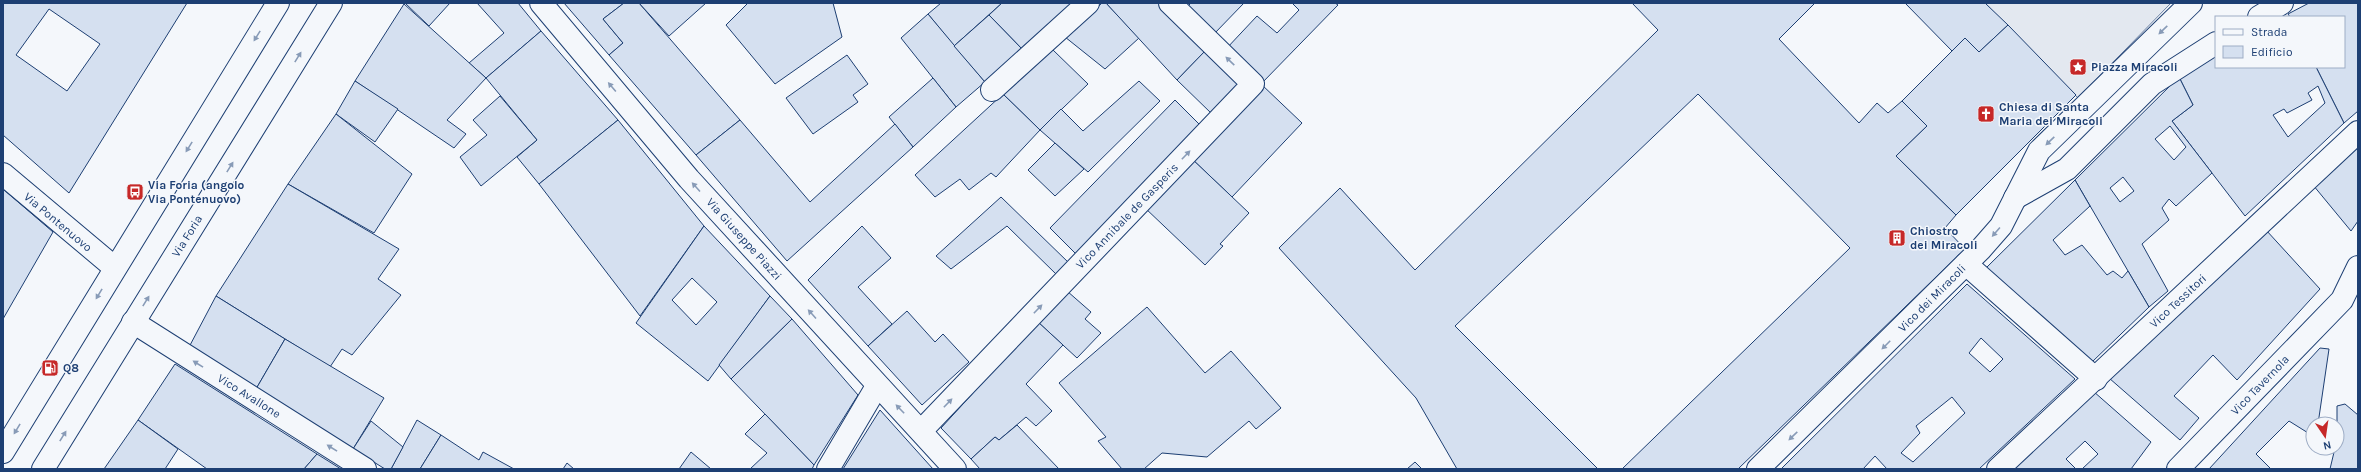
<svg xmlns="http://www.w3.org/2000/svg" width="2361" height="472" font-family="Karla,sans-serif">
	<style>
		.parking { fill: #e3e8f0; stroke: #687fa3 }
		.building { fill: #d5e0f0; stroke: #1d3f73; fill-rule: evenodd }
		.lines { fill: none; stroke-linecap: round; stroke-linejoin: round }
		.minor-casing { stroke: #1d3f73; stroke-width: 24 }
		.major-casing { stroke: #1d3f73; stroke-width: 24 }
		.minor { stroke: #f4f7fb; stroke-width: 22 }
		.major { stroke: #f4f7fb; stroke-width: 22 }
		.oneway { fill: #889bb7 }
		.labels { text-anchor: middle; stroke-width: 3; stroke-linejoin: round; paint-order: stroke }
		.poi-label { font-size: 12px; font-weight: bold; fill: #1d3f73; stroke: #f4f7fb; text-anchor: start }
		.street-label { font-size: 12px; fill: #1d3f73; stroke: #f4f7fb }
	</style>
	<rect width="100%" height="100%" fill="#f4f7fb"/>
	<polygon class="parking" points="1985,3 2171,3 2078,98"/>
	<g class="building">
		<path d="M3 3H187L69 193 3 135ZM49 9 100 44 67 91 16 55Z"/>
		<polygon points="405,3 450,3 429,26"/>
		<polygon points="477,3 518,3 541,31 486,78 469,63 504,33"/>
		<polygon points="564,3 624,3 603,19 623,43 609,55"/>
		<polygon points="624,3 639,3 740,120 696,155 609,55 623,43 603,19"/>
		<polygon points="639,3 706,3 669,36"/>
		<polygon points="748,3 833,3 842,37 775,84 726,25"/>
		<polygon points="941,3 1002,3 954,46 928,14"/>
		<polygon points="1002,3 1072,3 1022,49 989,15"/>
		<polygon points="1102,3 1106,3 1139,38 1105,69 1065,37"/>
		<polygon points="1106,3 1159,3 1206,50 1177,80"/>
		<polygon points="1191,3 1244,3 1213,35 1186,8"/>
		<polygon points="1292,3 1335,3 1338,5 1261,84 1226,49 1257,16 1277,33 1299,10"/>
		<polygon points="1632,3 1815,3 1779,39 1859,123 1877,103 1888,113 1902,101 1927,126 1896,156 1956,215 1945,228 1965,249 1738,469 1622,469 1850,248 1698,94 1455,326 1598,469 1457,469 1416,398 1279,248 1340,188 1415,270 1658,30"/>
		<polygon points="1905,3 1985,3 2008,25 1979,52 1965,38 1952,51"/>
		<polygon points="2309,3 2358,3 2358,111 2344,123 2316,67 2344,67 2344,17 2290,17 2288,14"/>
		<polygon points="404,4 486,78 447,120 466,134 454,148 355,81"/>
		<polygon points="928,14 985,82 956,107 901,38"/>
		<polygon points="989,15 1022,49 985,82 954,46"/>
		<polygon points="2008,25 2076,95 1956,215 1896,156 1927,126 1902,101 1965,38 1979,52"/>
		<polygon points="541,31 618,120 539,184 517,157 537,140 486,78"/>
		<polygon points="1052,49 1088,84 1040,130 1003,94"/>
		<polygon points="1206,50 1241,84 1212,114 1177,80"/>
		<polygon points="847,55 868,84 853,95 858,102 813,134 786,98"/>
		<path d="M2216 56V67H2316L2344 123 2245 216 2172 121 2193 105 2179 77ZM2318 86 2325 103 2288 137 2273 115 2284 109 2287 113 2312 100 2308 93Z"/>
		<path d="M2179 77 2193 105 2172 121 2212 173 2176 206 2169 199 2162 208 2169 220 2142 244 2168 291 2149 307 2075 180ZM2170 126 2186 147 2174 160 2155 139ZM2123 177 2134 191 2120 202 2110 188Z"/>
		<polygon points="933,78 956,107 913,147 889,117"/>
		<polygon points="355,81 398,109 375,142 336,114"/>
		<polygon points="1139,81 1160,101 1088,172 1040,130 1061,109 1083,131"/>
		<polygon points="1261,84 1302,123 1232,197 1191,158"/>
		<polygon points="1003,94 1040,130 996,177 991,173 969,190 960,179 935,197 915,175"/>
		<polygon points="500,96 537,140 481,186 460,157 487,135 473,120"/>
		<polygon points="1175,100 1201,126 1077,255 1050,228"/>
		<polygon points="336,114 412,174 374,233 288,184"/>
		<polygon points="618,120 704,226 640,316 539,184"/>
		<polygon points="740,120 810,202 895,124 913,147 787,261 696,155"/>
		<polygon points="1055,143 1084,169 1055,196 1028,170"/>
		<polygon points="2358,145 2358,221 2351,231 2313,185"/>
		<polygon points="1191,158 1249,213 1220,244 1223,246 1205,265 1144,207"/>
		<polygon points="2075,180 2090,206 2053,240 2065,255 2082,245 2107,275 2113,271 2122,278 2128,271 2149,307 2092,362 1985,269"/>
		<polygon points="288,184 399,249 378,279 401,295 352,355 342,349 330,367 216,296"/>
		<polygon points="3,189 53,232 3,319"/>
		<polygon points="1001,197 1069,263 1057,275 1007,226 951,269 936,256"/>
		<path d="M704 226 770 296 708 381 636 323ZM692 278 717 302 696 325 672 300Z"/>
		<polygon points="862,226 891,258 858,287 892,324 868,346 808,280"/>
		<polygon points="2266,230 2320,289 2237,380 2213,355 2174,396 2199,418 2180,440 2109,378"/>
		<path d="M1967 284 2075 379 1979 469H1887L1875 456 1863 469H1781ZM1981 338 2003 359 1990 372 1969 353ZM1952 397 1965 413 1913 462 1901 453 1920 433 1916 426Z"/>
		<polygon points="1067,291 1091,312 1085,319 1101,333 1077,358 1038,322"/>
		<polygon points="216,296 285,339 256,389 188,349"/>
		<polygon points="770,296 792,319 731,379 719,365"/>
		<polygon points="1147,307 1205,373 1231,351 1281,408 1256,429 1249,421 1207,457 1162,453 1144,469 1122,469 1098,441 1106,437 1059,383"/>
		<polygon points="907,311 935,342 943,334 969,362 922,405 868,346"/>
		<polygon points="792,319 858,395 814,465 731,379"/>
		<polygon points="1038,322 1063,345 1026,384 1052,411 1036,426 1026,417 999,440 995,437 971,459 941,428"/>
		<polygon points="285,339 384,398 353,449 256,389"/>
		<polygon points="2320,348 2329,349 2318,424 2313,424 2313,436 2289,421 2256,454 2271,469 2209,469"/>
		<polygon points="175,364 317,454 304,469 207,469 138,420"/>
		<polygon points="2093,391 2151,442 2131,469 2082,469 2098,454 2085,441 2066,459 2076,469 2012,469"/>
		<polygon points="2345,404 2358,415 2358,469 2330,469 2335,448 2337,448 2337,406"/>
		<polygon points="880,410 933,469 843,469"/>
		<polygon points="765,414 814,465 812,469 750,469 767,453 745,434"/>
		<polygon points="138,420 178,449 165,469 104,469"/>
		<polygon points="417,420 441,435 420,469 391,469"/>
		<polygon points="371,421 403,447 391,469 385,469 353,449"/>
		<polygon points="1017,425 1059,469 980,469 971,459 995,437 999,440"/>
		<polygon points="441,435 479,460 483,452 514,469 420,469"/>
		<polygon points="691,452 711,469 679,469"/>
		<polygon points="317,454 341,469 304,469"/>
		<polygon points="1415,462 1422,469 1407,469"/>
		<polygon points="567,463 574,469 563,469"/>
	</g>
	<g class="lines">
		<g class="minor-casing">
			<g id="minor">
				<polyline points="541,3 689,179 955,469"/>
				<polyline points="2259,17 2282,3"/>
				<polyline points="992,90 1088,3"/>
				<polyline points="3,174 115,268"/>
				<polyline points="2015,198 2067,169 2152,84 2216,43"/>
				<polyline points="1966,264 2096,379"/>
				<polyline points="133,322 365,469"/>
				<polyline points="921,431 1253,84 1170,3"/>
				<polyline points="828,469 877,386"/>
				<polyline points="1758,469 1980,250 2001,226 2039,151 2191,3"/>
				<polyline points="1998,469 2358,132"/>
				<polyline points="2178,469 2342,300 2358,267"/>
			</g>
		</g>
		<g class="major-casing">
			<g id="major">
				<polyline points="3,452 278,3"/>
				<polyline points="43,469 331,3"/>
			</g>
		</g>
		<use href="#minor" class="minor"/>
		<use href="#major" class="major"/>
	</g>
	<defs><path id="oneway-solid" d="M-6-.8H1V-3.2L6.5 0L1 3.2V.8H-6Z"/></defs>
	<g class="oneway">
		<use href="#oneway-solid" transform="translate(2163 30) rotate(136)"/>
		<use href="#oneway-solid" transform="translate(257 36) rotate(122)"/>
		<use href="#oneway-solid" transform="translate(298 57) rotate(-58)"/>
		<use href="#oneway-solid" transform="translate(1230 61) rotate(-136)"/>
		<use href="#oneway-solid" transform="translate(612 87) rotate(-130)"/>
		<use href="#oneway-solid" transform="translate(2050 141) rotate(136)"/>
		<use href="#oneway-solid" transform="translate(189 147) rotate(122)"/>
		<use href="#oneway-solid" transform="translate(1186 155) rotate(-46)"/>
		<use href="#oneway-solid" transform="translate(230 167) rotate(-58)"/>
		<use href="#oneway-solid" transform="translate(696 187) rotate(-132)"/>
		<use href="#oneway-solid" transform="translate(1996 232) rotate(131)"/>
		<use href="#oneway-solid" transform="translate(99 294) rotate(121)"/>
		<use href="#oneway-solid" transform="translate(146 301) rotate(-58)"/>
		<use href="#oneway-solid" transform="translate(1038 309) rotate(-46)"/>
		<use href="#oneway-solid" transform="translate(812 314) rotate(-132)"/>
		<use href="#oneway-solid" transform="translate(1886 345) rotate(135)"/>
		<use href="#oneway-solid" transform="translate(198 364) rotate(-148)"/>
		<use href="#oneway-solid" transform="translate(948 403) rotate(-46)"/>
		<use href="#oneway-solid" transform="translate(900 409) rotate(-134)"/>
		<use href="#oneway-solid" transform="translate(17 429) rotate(121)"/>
		<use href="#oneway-solid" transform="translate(63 436) rotate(-58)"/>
		<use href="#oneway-solid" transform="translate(1793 436) rotate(136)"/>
		<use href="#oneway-solid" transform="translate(332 448) rotate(-148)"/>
	</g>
	<defs>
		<g id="sight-square" transform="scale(0.9)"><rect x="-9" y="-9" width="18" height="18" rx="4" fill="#c62828" stroke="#f4f7fb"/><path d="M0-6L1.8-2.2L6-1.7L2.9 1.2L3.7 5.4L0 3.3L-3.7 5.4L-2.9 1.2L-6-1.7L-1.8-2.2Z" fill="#fff"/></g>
		<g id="church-square" transform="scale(0.9)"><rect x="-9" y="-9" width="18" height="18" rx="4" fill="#c62828" stroke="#f4f7fb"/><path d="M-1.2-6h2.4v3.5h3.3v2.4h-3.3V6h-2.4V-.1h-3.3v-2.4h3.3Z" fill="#fff"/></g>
		<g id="bus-square" transform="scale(0.9)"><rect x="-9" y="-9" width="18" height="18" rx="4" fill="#c62828" stroke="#f4f7fb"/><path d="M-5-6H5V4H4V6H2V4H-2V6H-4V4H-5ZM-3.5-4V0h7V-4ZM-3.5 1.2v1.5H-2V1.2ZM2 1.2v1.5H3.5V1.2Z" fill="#fff"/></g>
		<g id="building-square" transform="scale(0.9)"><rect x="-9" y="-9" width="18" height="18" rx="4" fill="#c62828" stroke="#f4f7fb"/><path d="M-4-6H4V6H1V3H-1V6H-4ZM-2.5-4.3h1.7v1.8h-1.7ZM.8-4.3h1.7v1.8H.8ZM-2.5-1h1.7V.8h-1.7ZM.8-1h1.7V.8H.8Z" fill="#fff"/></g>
		<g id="fuel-square" transform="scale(0.9)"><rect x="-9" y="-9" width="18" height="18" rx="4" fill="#c62828" stroke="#f4f7fb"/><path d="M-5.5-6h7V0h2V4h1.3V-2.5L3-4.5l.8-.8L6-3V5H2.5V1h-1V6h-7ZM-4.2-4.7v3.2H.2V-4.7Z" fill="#fff"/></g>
	</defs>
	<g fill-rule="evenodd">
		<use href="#sight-square" x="2078" y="67"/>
		<use href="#church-square" x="1986" y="114"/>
		<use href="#bus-square" x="135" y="192"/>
		<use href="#building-square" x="1897" y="238"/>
		<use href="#fuel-square" x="50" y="368"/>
	</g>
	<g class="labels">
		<g class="poi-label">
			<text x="2091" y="71">Piazza Miracoli</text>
			<text x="1999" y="111">Chiesa di Santa<tspan x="1999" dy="14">Maria dei Miracoli</tspan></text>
			<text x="148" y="189">Via Foria (angolo<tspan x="148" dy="14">Via Pontenuovo)</tspan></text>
			<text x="1910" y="235">Chiostro<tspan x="1910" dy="14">dei Miracoli</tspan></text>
			<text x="63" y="372">Q8</text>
		</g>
		<g class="street-label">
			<text transform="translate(1127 216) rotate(-46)" y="4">Vico Annibale de Gasperis</text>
			<text transform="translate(58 222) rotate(40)" y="4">Via Pontenuovo</text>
			<text transform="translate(187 236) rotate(-58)" y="4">Via Foria</text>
			<text transform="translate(744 239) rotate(48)" y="4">Via Giuseppe Piazzi</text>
			<text transform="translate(1932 298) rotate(-45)" y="4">Vico dei Miracoli</text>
			<text transform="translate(2178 301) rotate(-43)" y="4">Vico Tessitori</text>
			<text transform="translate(2260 385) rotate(-46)" y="4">Vico Tavernola</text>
			<text transform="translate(249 396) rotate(32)" y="4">Vico Avallone</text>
		</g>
	</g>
	<rect width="2361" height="472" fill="none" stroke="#1d3f73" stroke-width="8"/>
	<rect x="2215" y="16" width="130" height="52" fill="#f4f7fb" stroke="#9eadc5"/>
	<rect x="2223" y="29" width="20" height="6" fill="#f4f7fb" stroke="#9eadc5"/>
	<text x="2251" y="36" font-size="12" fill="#1d3f73">Strada</text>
	<rect x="2223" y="46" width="20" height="12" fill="#d5e0f0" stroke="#9eadc5"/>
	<text x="2251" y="56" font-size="12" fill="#1d3f73">Edificio</text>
	<g transform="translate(2325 436) rotate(167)"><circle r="19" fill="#f4f7fb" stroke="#9eadc5"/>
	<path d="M0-3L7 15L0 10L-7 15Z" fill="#c62828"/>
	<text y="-6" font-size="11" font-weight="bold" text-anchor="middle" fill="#1d3f73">N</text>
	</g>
</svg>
